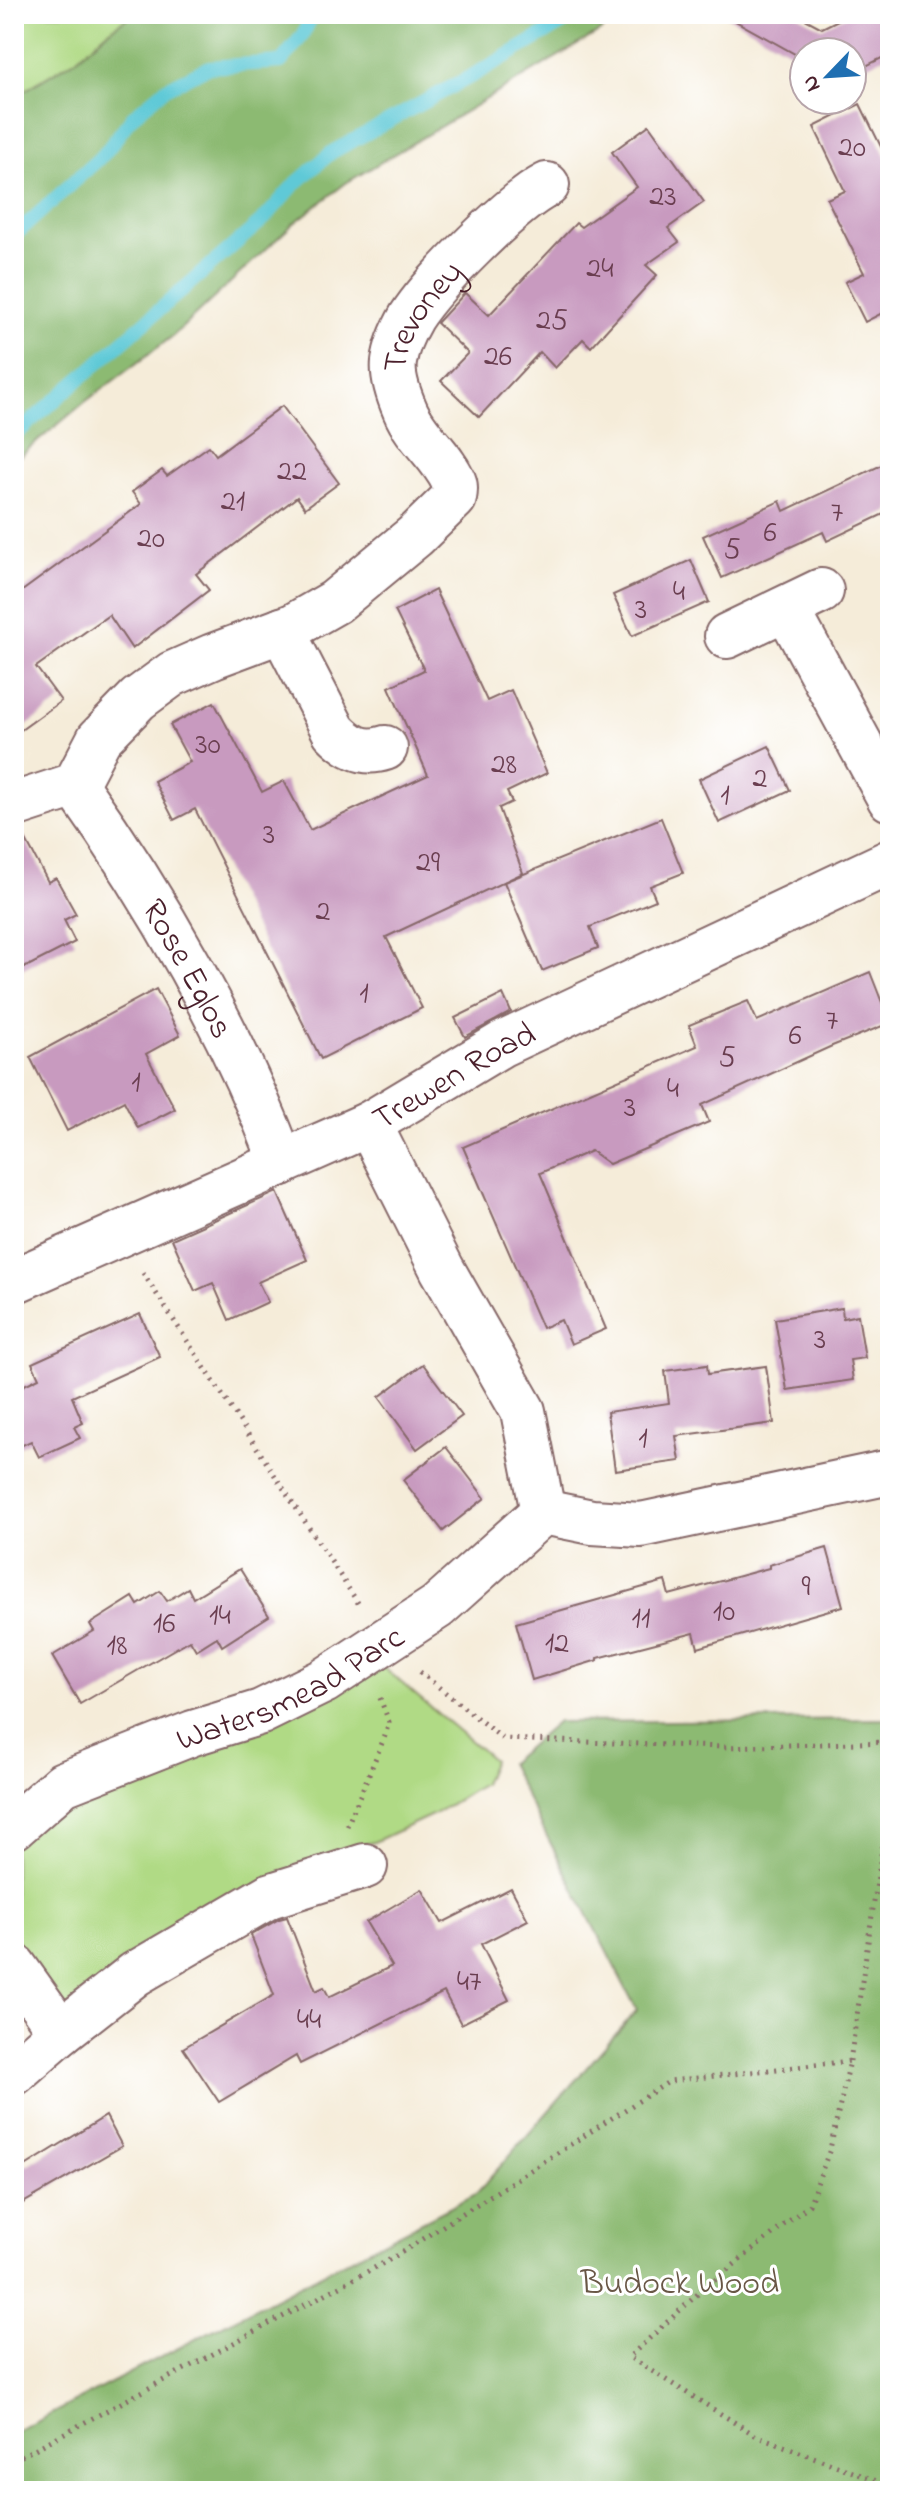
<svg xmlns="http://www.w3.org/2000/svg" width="904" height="2505" font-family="'Indie Flower',sans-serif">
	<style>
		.green { fill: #b0da85; stroke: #7d7c58; stroke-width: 2 }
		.forest { fill: #8cba72; stroke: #6b6c4e; stroke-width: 2 }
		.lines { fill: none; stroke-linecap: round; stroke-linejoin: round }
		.stream { stroke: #5ec9d7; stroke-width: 14 }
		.building { fill: #c89abf }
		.minor-casing { stroke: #866768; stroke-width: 48 }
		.tertiary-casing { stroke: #866768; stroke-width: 48 }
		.path { stroke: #866768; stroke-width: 5; stroke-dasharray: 2 6; stroke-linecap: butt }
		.minor { stroke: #fff; stroke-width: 44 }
		.tertiary { stroke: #fff; stroke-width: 44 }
		.labels { text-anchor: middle; stroke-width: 6; stroke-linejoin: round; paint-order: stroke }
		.number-label { font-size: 30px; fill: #6a3e50 }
		.street-label { font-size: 34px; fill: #4a1f2b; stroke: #fff }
		.park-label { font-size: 34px; fill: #695746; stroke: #fff }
	</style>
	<rect width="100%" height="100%" fill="#fff"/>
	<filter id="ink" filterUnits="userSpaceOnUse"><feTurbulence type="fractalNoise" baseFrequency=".0125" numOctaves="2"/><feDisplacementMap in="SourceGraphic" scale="16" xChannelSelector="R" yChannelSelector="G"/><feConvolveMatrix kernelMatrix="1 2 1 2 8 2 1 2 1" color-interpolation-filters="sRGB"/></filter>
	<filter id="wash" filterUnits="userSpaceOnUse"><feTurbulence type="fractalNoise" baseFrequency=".006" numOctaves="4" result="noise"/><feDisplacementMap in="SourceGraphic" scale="32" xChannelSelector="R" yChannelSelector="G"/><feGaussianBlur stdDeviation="1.8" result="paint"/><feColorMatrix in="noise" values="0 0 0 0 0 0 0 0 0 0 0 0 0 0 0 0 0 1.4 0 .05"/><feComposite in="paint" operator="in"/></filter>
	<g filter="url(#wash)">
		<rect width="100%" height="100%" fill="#f5ecd9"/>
		<g class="green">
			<polygon points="14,14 133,14 111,29 75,60 14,97"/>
			<polygon points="372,1658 493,1760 483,1784 434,1814 374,1842 356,1846 70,2013 14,1952 14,1836 28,1821"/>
		</g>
		<g class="forest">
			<polygon points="133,14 629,14 346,183 293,224 173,336 85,402 14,461 14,97 75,60 111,29"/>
			<polygon points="890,1719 890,2491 14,2491 14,2433 476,2194 637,2010 509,1763 557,1722"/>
		</g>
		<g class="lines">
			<g class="stream">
				<polyline points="14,236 104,154 133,116 166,88 209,67 281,62 302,36 313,14"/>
				<polyline points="14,436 264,219 294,185 332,152 479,72 579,14"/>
			</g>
		</g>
		<g id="blocks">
			<g class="building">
				<polygon points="723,14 796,14 822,28 850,14 890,14 890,54 852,73 852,52 804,52 804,59"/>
				<polygon points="860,104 890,165 890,324 884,312 865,322 845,282 864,273 827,199 845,191 814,127"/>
				<polygon points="649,125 704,202 668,228 679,242 646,265 657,275 591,347 583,339 555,368 540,352 479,417 441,381 468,353 437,323 465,293 489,315 576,223 581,227 637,187 612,152"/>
				<polygon points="282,406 339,483 305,508 297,497 196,574 209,590 132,649 109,615 36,667 61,701 14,735 14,597 141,504 132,492 162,470 167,476 209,446 216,455"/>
				<polygon points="890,461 890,511 827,541 823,532 722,578 703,536 780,501 784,511"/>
				<polygon points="691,560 709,602 632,636 613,595"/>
				<polygon points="435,590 487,701 511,690 547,773 507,792 512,802 499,808 523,873 386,937 422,1008 321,1059 195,809 174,820 154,781 190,762 170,725 214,702 262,792 284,781 310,830 428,775 389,687 424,670 395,611"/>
				<polygon points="769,746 790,790 719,823 699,779"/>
				<polygon points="661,818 683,873 650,886 656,900 590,927 598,948 542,971 504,882"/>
				<polygon points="14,829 20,829 48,882 56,878 76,914 64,920 75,942 14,973"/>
				<polygon points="870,972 890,1023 832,1046 702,1105 709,1122 609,1164 591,1151 540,1173 606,1329 571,1344 561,1320 542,1328 463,1147 697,1046 689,1025 748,1001 757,1021"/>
				<polygon points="156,989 180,1035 146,1054 175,1109 138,1128 124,1101 67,1131 30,1057"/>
				<polygon points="503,994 511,1012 465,1037 455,1018"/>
				<polygon points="277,1192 307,1260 258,1282 268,1302 229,1320 213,1283 195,1291 172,1239"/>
				<polygon points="842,1308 843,1318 858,1315 865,1358 850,1360 853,1380 787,1390 775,1319"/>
				<polygon points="140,1314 160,1357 72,1397 83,1423 74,1427 80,1438 39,1457 31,1441 14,1449 14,1390 39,1378 32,1363"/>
				<polygon points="423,1364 462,1416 417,1449 379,1397"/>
				<polygon points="707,1365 708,1374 766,1366 774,1423 676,1436 680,1461 615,1470 607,1412 669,1403 665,1371"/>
				<polygon points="446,1447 485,1498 443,1531 403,1480"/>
				<polygon points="827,1548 843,1606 698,1648 694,1633 598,1658 598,1660 532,1680 516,1623 665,1581 669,1595 769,1568 769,1565"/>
				<polygon points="240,1569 269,1616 222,1646 217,1637 196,1650 190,1640 80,1704 52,1656 94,1631 90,1624 133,1597 138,1605 160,1591 167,1601 188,1588 193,1598"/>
				<polygon points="511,1888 528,1920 481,1944 509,2000 461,2024 444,1992 300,2064 296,2056 219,2102 183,2048 274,1995 251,1935 279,1919 287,1917 316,1991 324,1987 329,1997 392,1966 366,1922 422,1889 442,1923"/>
				<polygon points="106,2116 122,2146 16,2207 14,2173"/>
			</g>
		</g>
	</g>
	<g filter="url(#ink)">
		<use href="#blocks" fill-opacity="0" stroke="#866768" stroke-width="2"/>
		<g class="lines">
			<g class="minor-casing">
				<g id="minor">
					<polyline points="787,609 890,799"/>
					<path d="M282 630 334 731C349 747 364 755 385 748"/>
					<polyline points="727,636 821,591"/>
					<path id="s1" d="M75 785C157 900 232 1031 282 1163"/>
					<path id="s2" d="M14 805 75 785 99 739 138 699 172 674 213 656 293 626 335 602 415 536 454 498C455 492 456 485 453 480 441 454 416 437 405 410 399 396 392 377 394 362 396 346 403 331 411 317 433 283 512 203 547 185"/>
					<polyline points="543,1512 592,1522 641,1525 890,1472"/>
					<path id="s3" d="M14 1827 63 1784 193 1733 261 1712 324 1681 437 1607 543 1512 523 1411 442 1269 369 1124"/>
					<polyline points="14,1966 61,2032 135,1974 269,1896 365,1866"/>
					<polyline points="14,2073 61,2032"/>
				</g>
			</g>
			<g class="tertiary-casing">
				<g id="tertiary">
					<path id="s4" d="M14 1281 369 1124 502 1044 890 862"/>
				</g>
			</g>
			<g class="path">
				<polyline points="143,1273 360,1606"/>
				<polyline points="420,1672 503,1739 722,1747 890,1742"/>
				<polyline points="347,1826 385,1736 389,1722 380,1698"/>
				<polyline points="850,2061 890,1796"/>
				<polyline points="14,2460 391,2259 670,2081 850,2061 830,2149 809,2205 700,2292 629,2357 755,2435 890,2486"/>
			</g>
			<use href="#minor" class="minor"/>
			<use href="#tertiary" class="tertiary"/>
		</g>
	</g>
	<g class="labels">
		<g class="number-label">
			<text x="852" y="156">20</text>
			<text x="663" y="205">23</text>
			<text x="600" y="277">24</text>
			<text x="552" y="329">25</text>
			<text x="498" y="365">26</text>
			<text x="292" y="480">22</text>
			<text x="233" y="510">21</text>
			<text x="837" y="521">7</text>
			<text x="770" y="541">6</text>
			<text x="151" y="547">20</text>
			<text x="732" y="558">5</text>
			<text x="679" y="600">4</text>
			<text x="641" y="618">3</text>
			<text x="208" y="753">30</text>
			<text x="504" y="773">28</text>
			<text x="760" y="787">2</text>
			<text x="725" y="804">1</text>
			<text x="269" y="843">3</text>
			<text x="428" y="871">29</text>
			<text x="323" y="920">2</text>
			<text x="364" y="1002">1</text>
			<text x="832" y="1029">7</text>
			<text x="795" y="1044">6</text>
			<text x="727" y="1066">5</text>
			<text x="136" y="1091">1</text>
			<text x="673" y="1097">4</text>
			<text x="630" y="1116">3</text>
			<text x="820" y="1348">3</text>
			<text x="643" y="1447">1</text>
			<text x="806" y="1595">9</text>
			<text x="724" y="1620">10</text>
			<text x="220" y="1624">14</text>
			<text x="641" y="1627">11</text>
			<text x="164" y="1632">16</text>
			<text x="557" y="1652">12</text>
			<text x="117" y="1654">18</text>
			<text x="469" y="1990">47</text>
			<text x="309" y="2028">44</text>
		</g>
		<g class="street-label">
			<text dy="12" stroke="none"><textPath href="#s2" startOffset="758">Trevoney</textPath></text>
			<text dy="12" stroke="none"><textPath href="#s1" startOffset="216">Rose Eglos</textPath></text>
			<text dy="12" stroke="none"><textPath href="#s4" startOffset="486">Trewen Road</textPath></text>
			<text dy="12" stroke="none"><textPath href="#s3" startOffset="312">Watersmead Parc</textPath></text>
		</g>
		<g class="park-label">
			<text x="680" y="2293">Budock Wood</text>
		</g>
	</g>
	<rect width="904" height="2505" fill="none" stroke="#fff" stroke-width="48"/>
	<g transform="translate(828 76) rotate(245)"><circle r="38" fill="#ffffff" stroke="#b7a5aa" stroke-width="2"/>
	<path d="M0-6L14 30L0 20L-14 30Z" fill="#1f6fb2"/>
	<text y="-12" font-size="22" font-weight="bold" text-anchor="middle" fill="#4a1f2b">N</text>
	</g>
</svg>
